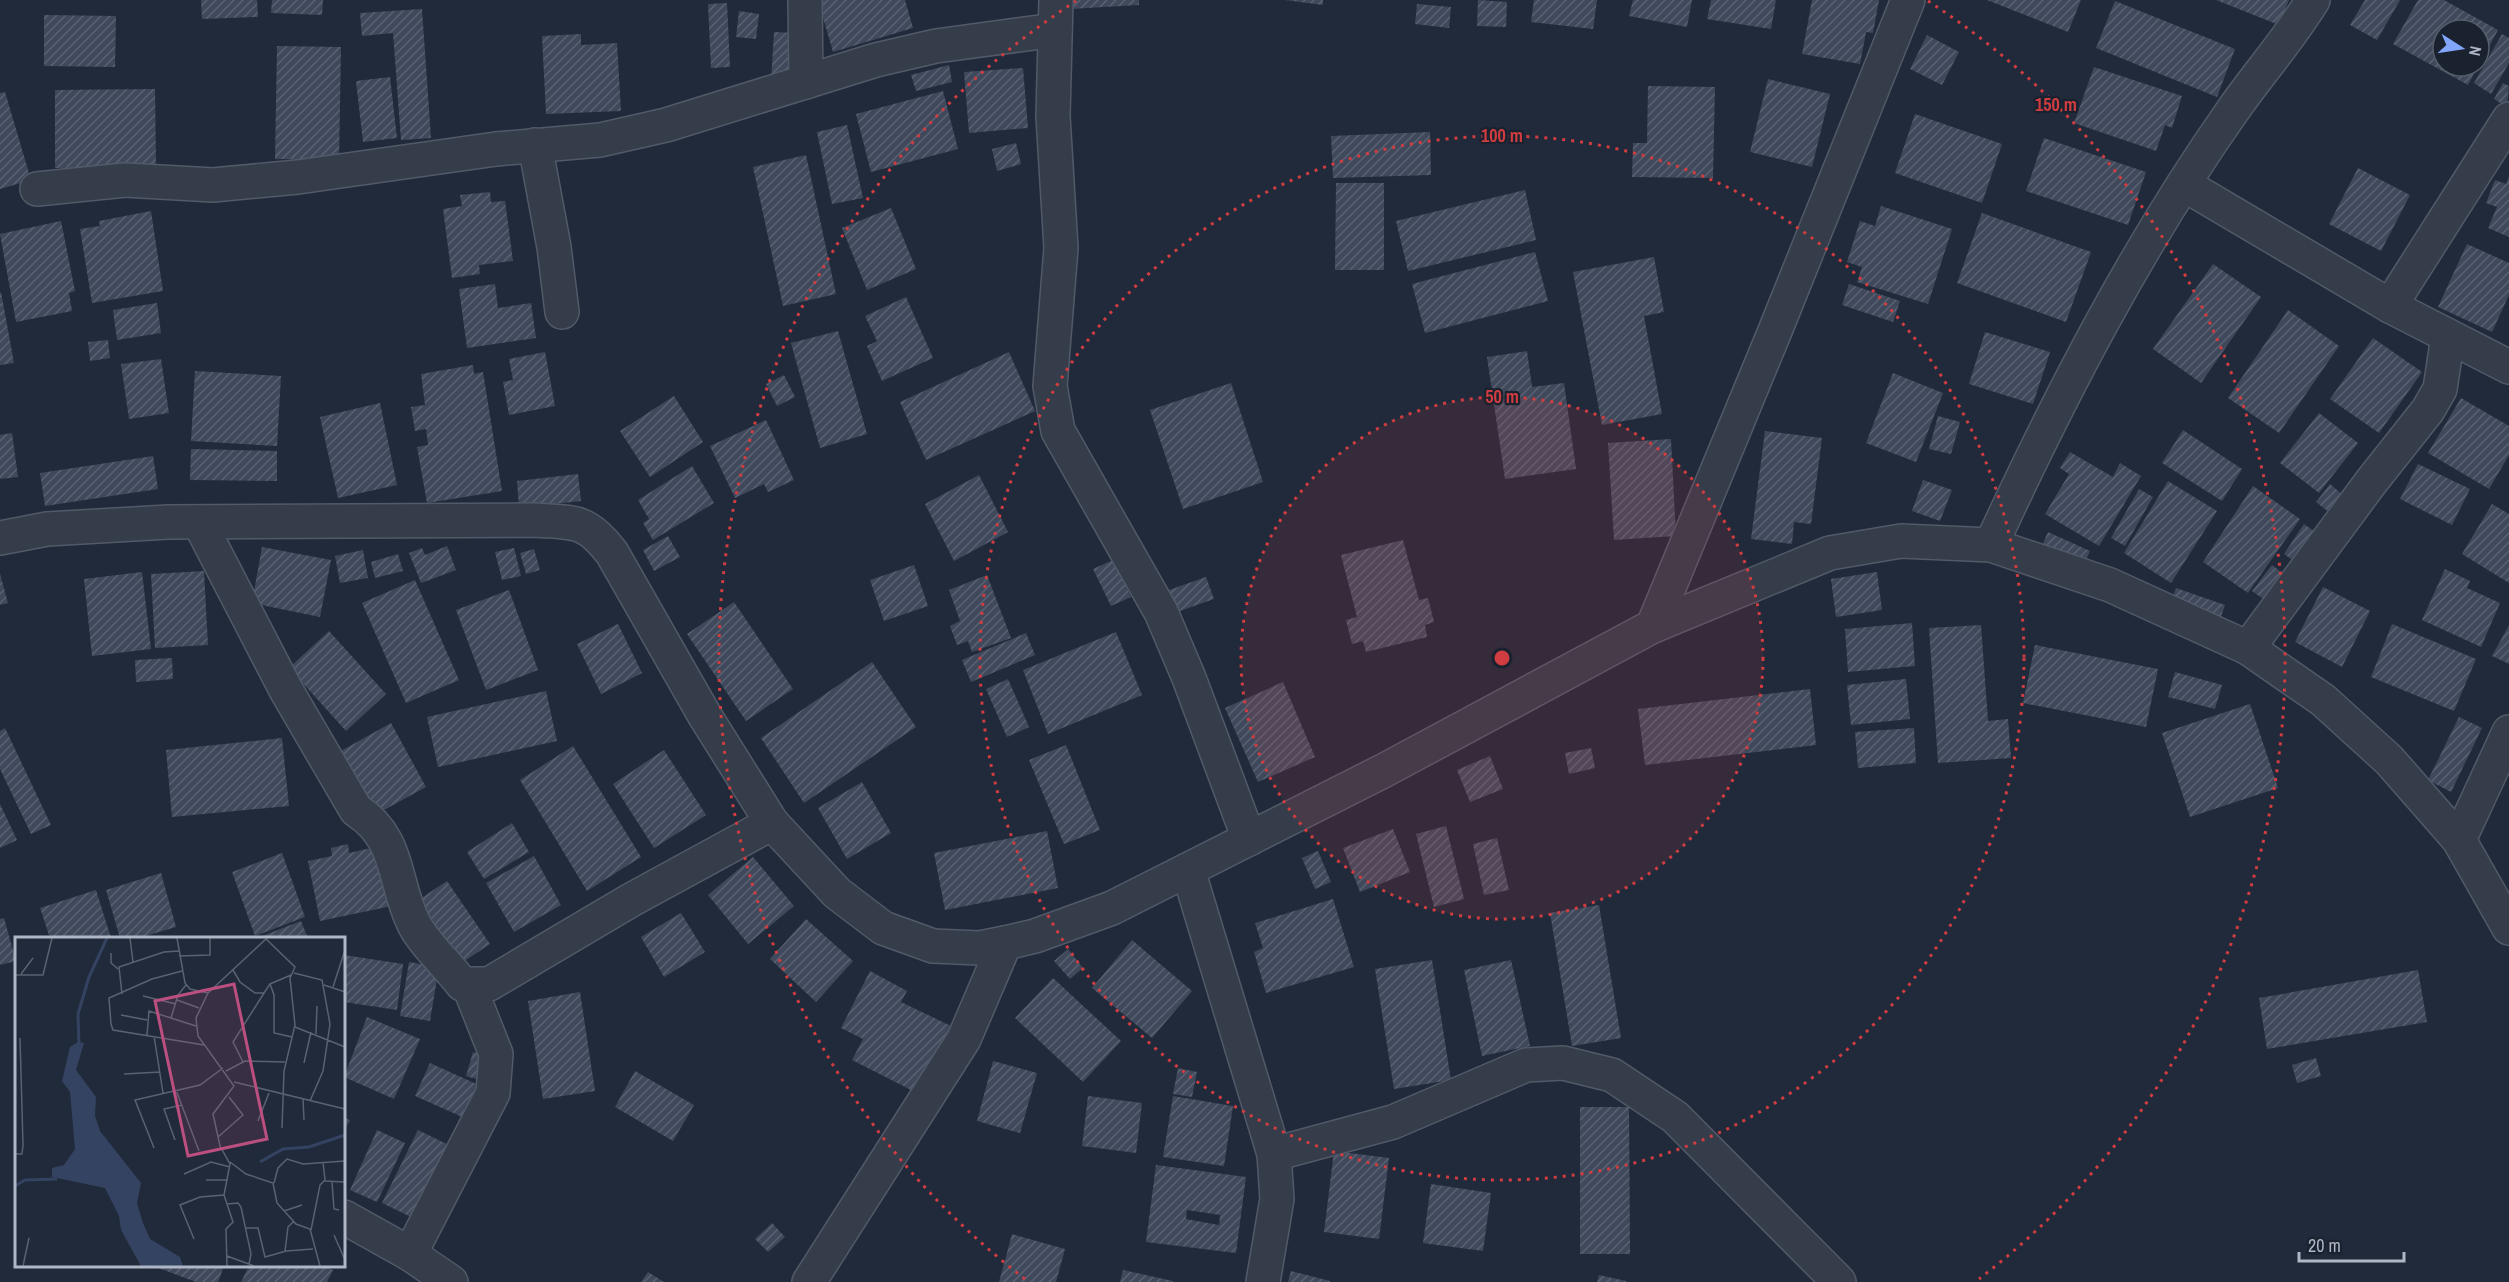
<svg xmlns="http://www.w3.org/2000/svg" width="2509" height="1282" font-family="'Archivo Narrow',sans-serif">
	<style>
		.building { fill: url(#building-hatch); fill-rule: evenodd }
		.lines { fill: none; stroke-linecap: round; stroke-linejoin: round }
		.street-casing { stroke: #525968; stroke-width: 36 }
		.street { stroke: #353c4a; stroke-width: 33 }
		.ring { fill: none; stroke: #d03d40; stroke-width: 3; stroke-dasharray: 3 6 }
		.inset-river { fill: none; stroke: #344361; stroke-width: 3 }
		.inset-road { fill: none; stroke: #5a6272; stroke-width: 1.5 }
		.view { fill: #bb4f80; fill-opacity: 0.15; stroke: #bb4f80; stroke-width: 3 }
		.inset-edge { fill: none; stroke: #afb6c6; stroke-width: 3 }
		.centre { fill: #d03d40; stroke: #1a212f; stroke-width: 3 }
		.ring-label { font-size: 18px; text-anchor: middle; font-weight: bold; fill: #d03d40; stroke: #1a212f; stroke-width: 4.5; stroke-linejoin: round; paint-order: stroke }
	</style>
	<defs>
		<pattern id="building-hatch" width="6" height="6" patternUnits="userSpaceOnUse" patternTransform="scale(1.5)"><rect width="6" height="6" fill="#40495c"/><path d="M-1 1l2-2M0 6l6-6M5 7l2-2" fill="none" stroke="#596172"/></pattern>
	</defs>
	<rect width="100%" height="100%" fill="#212a3a"/>
	<g class="building">
		<polygon points="201,0 257,0 258,17 202,19"/>
		<polygon points="272,0 323,0 322,15 271,13"/>
		<polygon points="818,0 905,0 913,28 833,52"/>
		<polygon points="1070,0 1139,0 1139,5 1070,9"/>
		<polygon points="1285,0 1323,0 1323,5"/>
		<polygon points="1478,0 1507,2 1506,27 1477,26"/>
		<polygon points="1534,0 1597,0 1593,29 1531,22"/>
		<polygon points="1633,0 1692,0 1687,27 1629,16"/>
		<polygon points="1711,0 1776,0 1771,29 1707,19"/>
		<polygon points="1812,0 1879,0 1873,33 1866,32 1860,64 1802,54"/>
		<polygon points="1987,0 2081,0 2068,32"/>
		<polygon points="2216,0 2289,0 2279,25"/>
		<polygon points="2365,0 2400,0 2377,40 2350,25"/>
		<polygon points="2418,0 2444,0 2498,30 2479,65 2479,30 2443,30 2443,66 2478,66 2468,85 2393,44"/>
		<polygon points="2115,1 2235,49 2217,97 2096,48"/>
		<polygon points="727,3 730,67 711,68 708,4"/>
		<polygon points="1417,4 1451,7 1449,28 1415,24"/>
		<polygon points="422,9 431,138 401,140 393,33 362,36 360,13"/>
		<polygon points="739,11 759,14 756,39 736,37"/>
		<polygon points="44,15 116,16 115,67 44,66"/>
		<polygon points="774,32 797,33 795,83 771,81"/>
		<polygon points="581,34 581,45 617,43 621,111 546,114 542,36"/>
		<polygon points="2502,34 2509,38 2509,63 2491,94 2474,83"/>
		<polygon points="1927,35 1959,52 1942,85 1910,69"/>
		<polygon points="277,46 341,47 339,160 275,159"/>
		<polygon points="949,65 952,82 916,91 911,75"/>
		<polygon points="2094,67 2182,96 2172,128 2165,125 2156,151 2074,123"/>
		<polygon points="1023,68 1028,128 969,133 964,72"/>
		<polygon points="390,77 397,138 363,142 356,81"/>
		<polygon points="1768,79 1830,94 1812,167 1750,152"/>
		<polygon points="2503,83 2509,86 2507,107 2494,99"/>
		<polygon points="1648,86 1715,87 1713,178 1632,177 1633,143 1647,143"/>
		<polygon points="155,89 156,167 55,168 55,90"/>
		<polygon points="943,91 958,149 871,172 856,114"/>
		<polygon points="5,92 31,180 0,189 0,93"/>
		<polygon points="1915,114 2002,144 1982,203 1895,173"/>
		<polygon points="847,125 863,198 832,204 817,132"/>
		<polygon points="1430,132 1431,175 1333,178 1331,136"/>
		<polygon points="2044,138 2146,172 2128,225 2026,191"/>
		<polygon points="1016,143 1021,164 997,171 992,149"/>
		<polygon points="806,155 836,294 783,306 753,167"/>
		<polygon points="2358,168 2410,195 2381,251 2329,224"/>
		<polygon points="2509,176 2509,237 2488,228 2497,207 2486,203 2495,180 2506,184"/>
		<polygon points="1336,183 1384,183 1384,270 1335,270"/>
		<polygon points="1525,190 1536,240 1408,271 1396,221"/>
		<polygon points="490,192 491,202 505,201 513,261 479,265 480,274 452,278 443,209 462,206 460,195"/>
		<polygon points="1881,206 1952,229 1928,304 1857,282 1862,267 1847,262 1860,221 1875,226"/>
		<polygon points="891,208 916,269 867,290 842,228"/>
		<polygon points="151,211 163,291 92,303 80,229 100,226 99,221"/>
		<polygon points="1982,213 2091,252 2066,322 1957,283"/>
		<polygon points="61,221 75,291 69,293 72,311 16,322 0,234"/>
		<polygon points="2467,244 2509,263 2509,295 2492,332 2438,307"/>
		<polygon points="1535,252 1548,301 1425,333 1412,284"/>
		<polygon points="1654,257 1664,312 1644,316 1662,414 1602,425 1573,272"/>
		<polygon points="2213,264 2261,297 2201,383 2153,349"/>
		<polygon points="495,284 498,308 531,303 536,338 467,348 459,289"/>
		<polygon points="1849,284 1900,301 1893,322 1842,305"/>
		<polygon points="1,292 14,363 0,365 0,293"/>
		<polygon points="906,297 933,358 882,381 867,346 877,341 865,316"/>
		<polygon points="157,303 161,333 117,340 113,310"/>
		<polygon points="2288,310 2339,346 2279,433 2228,398"/>
		<polygon points="838,331 867,434 820,448 791,343"/>
		<polygon points="1985,332 2050,352 2033,404 1969,384"/>
		<polygon points="2373,338 2422,372 2379,433 2330,399"/>
		<polygon points="108,340 110,358 90,361 88,342"/>
		<polygon points="1527,351 1532,387 1564,383 1576,469 1505,479 1487,357"/>
		<polygon points="545,352 555,406 509,415 503,382 513,380 509,359"/>
		<polygon points="1009,352 1035,411 926,460 900,402"/>
		<polygon points="161,359 169,413 129,419 121,364"/>
		<polygon points="473,365 474,374 483,372 502,491 427,503 417,447 428,445 426,429 415,431 411,407 425,405 421,374"/>
		<polygon points="195,371 281,376 277,446 191,441"/>
		<polygon points="1893,373 1943,393 1916,462 1866,443"/>
		<polygon points="784,375 795,397 777,406 766,384"/>
		<polygon points="1231,383 1263,482 1183,509 1150,410"/>
		<polygon points="674,396 703,442 650,477 620,431"/>
		<polygon points="2461,398 2509,426 2509,455 2489,489 2428,453"/>
		<polygon points="380,403 397,485 338,498 320,417"/>
		<polygon points="2319,413 2358,443 2319,493 2280,463"/>
		<polygon points="1938,416 1960,422 1951,454 1929,449"/>
		<polygon points="766,420 794,480 768,492 764,484 735,498 710,446"/>
		<polygon points="2183,430 2242,469 2222,501 2162,463"/>
		<polygon points="1765,431 1822,438 1811,524 1794,522 1792,544 1751,539"/>
		<polygon points="12,433 18,477 0,479 0,435"/>
		<polygon points="1671,439 1676,536 1614,540 1608,443"/>
		<polygon points="191,449 277,451 277,481 190,480"/>
		<polygon points="2070,452 2113,477 2120,463 2141,476 2099,546 2045,514 2069,474 2060,468"/>
		<polygon points="153,456 158,489 45,506 40,473"/>
		<polygon points="2418,464 2470,489 2452,525 2400,499"/>
		<polygon points="692,466 714,503 653,540 643,523 649,519 638,500"/>
		<polygon points="578,474 581,501 519,508 517,481"/>
		<polygon points="979,475 1008,532 954,561 925,504"/>
		<polygon points="1923,480 1952,490 1940,521 1912,511"/>
		<polygon points="2168,481 2217,511 2171,583 2124,553"/>
		<polygon points="2330,484 2344,496 2330,513 2316,502"/>
		<polygon points="2253,486 2300,519 2248,593 2203,562"/>
		<polygon points="2139,489 2153,497 2125,546 2111,538"/>
		<polygon points="2492,504 2509,514 2509,583 2462,554"/>
		<polygon points="2304,524 2322,537 2301,566 2284,554"/>
		<polygon points="2048,532 2090,551 2083,567 2041,548"/>
		<polygon points="668,536 680,557 654,571 643,550"/>
		<polygon points="1403,540 1419,600 1428,598 1434,622 1425,625 1427,637 1366,652 1363,641 1352,644 1346,620 1357,617 1341,555"/>
		<polygon points="447,546 456,570 421,583 409,553 422,548 425,555"/>
		<polygon points="262,547 331,560 320,617 252,603"/>
		<polygon points="514,548 521,576 502,580 495,552"/>
		<polygon points="534,549 540,570 526,574 520,553"/>
		<polygon points="363,550 368,578 340,583 335,556"/>
		<polygon points="398,554 403,571 375,578 371,562"/>
		<polygon points="1113,560 1131,597 1111,606 1093,569"/>
		<polygon points="914,565 928,606 884,621 870,580"/>
		<polygon points="2272,565 2285,575 2266,601 2252,591"/>
		<polygon points="2445,569 2470,581 2467,588 2500,603 2481,647 2422,620"/>
		<polygon points="204,571 208,645 155,648 151,574"/>
		<polygon points="142,572 151,649 92,656 84,579"/>
		<polygon points="1877,572 1882,610 1836,617 1831,579"/>
		<polygon points="0,574 8,603 0,605"/>
		<polygon points="987,575 1011,638 972,652 968,641 957,645 950,626 960,621 949,590"/>
		<polygon points="1206,577 1214,599 1177,612 1169,590"/>
		<polygon points="415,580 459,680 406,703 362,603"/>
		<polygon points="2323,587 2370,611 2342,667 2295,642"/>
		<polygon points="2176,588 2225,605 2217,628 2168,611"/>
		<polygon points="509,590 538,670 486,690 456,610"/>
		<polygon points="734,602 793,689 746,721 687,634"/>
		<polygon points="1912,623 1915,666 1848,672 1845,629"/>
		<polygon points="618,624 642,673 601,694 577,644"/>
		<polygon points="2392,624 2476,659 2454,711 2371,677"/>
		<polygon points="1981,625 1988,721 2008,719 2011,758 1938,763 1929,628"/>
		<polygon points="2509,625 2509,664 2492,656"/>
		<polygon points="329,631 386,694 346,731 289,668"/>
		<polygon points="1116,632 1142,695 1048,734 1023,670"/>
		<polygon points="1026,633 1035,655 971,682 962,660"/>
		<polygon points="2035,645 2158,669 2146,727 2023,703"/>
		<polygon points="172,658 173,679 136,682 135,660"/>
		<polygon points="872,662 916,727 804,803 761,738"/>
		<polygon points="2175,672 2222,685 2215,709 2168,697"/>
		<polygon points="1008,679 1029,727 1007,737 986,689"/>
		<polygon points="1906,679 1910,719 1851,725 1847,685"/>
		<polygon points="1283,682 1315,757 1258,782 1225,708"/>
		<polygon points="1810,689 1816,745 1645,765 1638,709"/>
		<polygon points="546,691 557,741 438,767 427,717"/>
		<polygon points="2250,704 2278,788 2190,817 2162,733"/>
		<polygon points="2459,717 2482,728 2451,792 2428,780"/>
		<polygon points="391,723 426,787 373,816 339,752"/>
		<polygon points="5,728 51,825 31,834 0,769 0,731"/>
		<polygon points="1914,728 1916,763 1858,768 1855,732"/>
		<polygon points="282,738 289,806 172,817 166,750"/>
		<polygon points="1066,745 1100,830 1064,844 1029,760"/>
		<polygon points="573,746 641,857 587,891 520,780"/>
		<polygon points="1591,748 1595,768 1569,774 1565,753"/>
		<polygon points="664,750 706,815 654,848 613,784"/>
		<polygon points="1490,756 1503,789 1470,802 1457,770"/>
		<polygon points="862,782 891,833 847,859 818,808"/>
		<polygon points="0,804 17,840 0,848"/>
		<polygon points="512,823 529,852 484,879 467,852"/>
		<polygon points="1446,826 1464,899 1434,907 1416,834"/>
		<polygon points="1393,829 1410,872 1360,892 1343,848"/>
		<polygon points="1047,831 1058,888 945,910 934,853"/>
		<polygon points="1497,838 1509,890 1484,895 1473,844"/>
		<polygon points="348,844 349,853 380,846 392,906 320,921 308,861 332,856 331,848"/>
		<polygon points="1318,851 1331,882 1315,889 1302,858"/>
		<polygon points="282,853 305,917 255,936 232,872"/>
		<polygon points="534,856 561,905 514,932 486,883"/>
		<polygon points="753,857 794,906 748,944 708,895"/>
		<polygon points="161,873 176,927 139,938 120,938 106,890"/>
		<polygon points="447,881 490,944 457,966 414,903"/>
		<polygon points="96,890 111,938 50,938 40,908"/>
		<polygon points="1333,899 1354,967 1266,993 1254,952 1263,948 1255,923"/>
		<polygon points="1599,905 1621,1038 1572,1046 1550,913"/>
		<polygon points="681,913 705,952 664,977 641,937"/>
		<polygon points="4,918 16,961 0,965 0,919"/>
		<polygon points="806,919 853,961 816,1002 770,959"/>
		<polygon points="301,921 308,938 257,938"/>
		<polygon points="1132,940 1192,991 1152,1038 1092,988"/>
		<polygon points="1068,949 1083,968 1070,979 1054,961"/>
		<polygon points="344,955 403,964 397,1010 344,1002"/>
		<polygon points="1432,960 1451,1080 1394,1089 1375,969"/>
		<polygon points="1511,960 1530,1046 1482,1056 1464,970"/>
		<polygon points="409,962 439,967 430,1021 400,1016"/>
		<polygon points="2418,970 2427,1022 2267,1049 2259,998"/>
		<polygon points="870,971 907,991 901,1002 953,1027 919,1094 852,1060 863,1039 841,1028"/>
		<polygon points="1053,978 1121,1041 1083,1082 1015,1018"/>
		<polygon points="580,992 595,1091 543,1099 528,1001"/>
		<polygon points="367,1017 420,1039 394,1099 344,1077"/>
		<polygon points="473,1052 493,1058 487,1082 466,1076"/>
		<polygon points="2316,1058 2321,1076 2297,1083 2292,1065"/>
		<polygon points="993,1061 1037,1073 1020,1133 977,1121"/>
		<polygon points="430,1063 483,1087 469,1120 415,1096"/>
		<polygon points="1178,1068 1197,1072 1192,1097 1173,1094"/>
		<polygon points="635,1071 694,1105 673,1141 615,1107"/>
		<polygon points="1088,1096 1142,1103 1136,1153 1082,1146"/>
		<polygon points="1173,1096 1233,1106 1224,1166 1163,1157"/>
		<polygon points="1580,1107 1629,1107 1630,1254 1580,1254"/>
		<polygon points="344,1116 350,1121 344,1130"/>
		<polygon points="377,1130 405,1143 377,1202 350,1190"/>
		<polygon points="418,1130 451,1146 415,1219 382,1203"/>
		<polygon points="1334,1151 1389,1158 1379,1239 1324,1232"/>
		<path d="M1156 1165 1246 1177 1236 1253 1146 1242ZM1187 1210 1220 1215 1219 1225 1186 1219Z"/>
		<polygon points="1431,1184 1491,1193 1483,1251 1423,1243"/>
		<polygon points="772,1223 785,1237 768,1252 755,1239"/>
		<polygon points="1012,1234 1065,1249 1056,1282 999,1282"/>
		<polygon points="153,1266 224,1266 218,1282 196,1282"/>
		<polygon points="249,1266 325,1266 333,1270 327,1282 241,1282"/>
		<polygon points="1123,1270 1173,1281 1173,1282 1120,1282"/>
		<polygon points="1291,1271 1330,1281 1330,1282 1288,1282"/>
		<polygon points="648,1272 664,1282 641,1282"/>
		<polygon points="1599,1275 1626,1281 1626,1282 1597,1282"/>
	</g>
	<g class="lines">
		<g class="street-casing">
			<g id="street">
				<polyline points="805,0 806,82"/>
				<polyline points="1056,0 1053,116 1061,248 1050,386 1058,431 1161,612 1189,678 1249,839"/>
				<polyline points="535,145 554,247 562,312"/>
				<polyline points="2185,185 2390,306 2509,367"/>
				<polyline points="37,189 125,180 213,185 298,177 496,149 600,140 666,125 876,60 936,46 1055,30"/>
				<polyline points="2390,306 2509,119"/>
				<path d="M199 522 286 690 356 810C400 838 393 880 413 922 422 942 448 965 462 984H489L631 900 772 823"/>
				<path d="M0 538 47 529 168 522 535 520C575 523 586 519 612 553L705 716 772 823 837 893 883 928 933 946 980 948 1005 943 1035 936 1112 908 1383 771 1653 626 1830 553 1901 541 1991 545 2110 585 2248 648 2323 700 2389 760 2459 840 2509 928"/>
				<path d="M1991 545C2060 395 2138 245 2233 110 2259 73 2289 39 2313 0"/>
				<polyline points="1653,626 1775,331 1908,0"/>
				<polyline points="2248,648 2371,482 2428,410 2440,389 2448,336"/>
				<polyline points="2459,840 2509,732"/>
				<polyline points="1188,870 1274,1154 1277,1199 1263,1282"/>
				<polyline points="1274,1154 1393,1122 1526,1065 1563,1063 1612,1075 1675,1117 1839,1282"/>
				<polyline points="344,1217 410,1254 451,1282"/>
				<polyline points="410,1254 493,1093 496,1054 469,986"/>
				<polyline points="809,1282 964,1039 1005,943"/>
			</g>
		</g>
		<use href="#street" class="street"/>
	</g>
	<circle cx="1502" cy="658" r="261" fill="#d03d40" fill-opacity=".12"/>
	<g class="ring">
		<circle cx="1502" cy="658" r="261"/>
		<circle cx="1502" cy="658" r="522"/>
		<path d="M1025 1279A783 783 0 0 1 1076 1M1928 1A783 783 0 0 1 1979 1279"/>
	</g>
	<g transform="translate(15 937)">
		<rect width="330" height="330" fill="#212a3a"/>
		<path d="M63 105 69 106 61 133 81 160 80 179 85 194 126 246 122 266 128 286 135 302 165 320 168 329H126L106 293 104 279 90 251 37 240V231L49 228 60 212 55 155 47 144 55 110Z" fill="#344361"/>
		<path class="inset-river" d="M64 109 63 77 74 40 92 1M245 225 268 212 294 210 330 198M0 249 10 243 42 242"/>
		<path class="inset-road" d="M115 1 118 25M162 1 170 46 175 52 193 56M251 2 280 30 275 41 280 88 269 134 267 191M96 16V26L103 32M164 19 195 18V1M218 33 225 45 240 56H249L255 47M167 34 137 42 94 61 96 87 98 93 189 108M279 36 307 43 315 87 308 134 295 164M6 37 18 21M0 38H28L37 1M276 38 255 47 259 58V96L277 100M309 48 330 55M318 50 330 13M107 57 104 30 149 15 164 14M128 59 161 67M162 63 184 71M106 78 132 83M156 81 163 58 171 48M280 90 330 110M301 97 302 69M132 98 134 74 181 89M139 99 148 156M228 125 218 105 249 56M289 126 296 95M211 134 230 124 270 125M109 137 145 135M219 145 330 172M161 153 184 214M288 162 289 183M243 184 254 156M203 200 228 178 214 160M160 203 149 172 167 168M139 211 120 163 185 148 208 131M0 217H7L8 208 5 101M215 225 231 237 258 246 262 266 281 287 295 292 305 329M169 237 196 225 215 230M191 243H213M310 244 330 245M317 245 319 272 324 273M259 246 263 231 272 222 288 227 330 224M212 267 223 266 226 270 236 317 234 327M269 274 287 268M231 291H243L250 320 271 314 298 312M296 293 305 248 310 243 308 225M319 298 330 323M179 302 165 268 185 260 209 258M270 314 273 290 279 284M212 319 239 329M8 329 14 301M212 329 211 292 218 285 209 258 215 227 205 209 198 177 219 149 183 99 181 81 193 56 252 1"/>
		<path class="view" d="M219 47 252 202 173 219 140 64Z"/>
		<rect width="330" height="330" class="inset-edge"/>
	</g>
	<circle cx="1502" cy="658" r="9" class="centre"/>
	<g class="ring-label">
		<text x="2056" y="111">150 m</text>
		<text x="1502" y="142">100 m</text>
		<text x="1502" y="403">50 m</text>
	</g>
	<g transform="translate(2461 48) rotate(102)"><circle r="28" fill="#1a212f" stroke="#565d6b" stroke-width="1.5"/>
	<path d="M0-4.5L10 22L0 15L-10 22Z" fill="#81a6fa"/>
	<text y="-9" font-size="16" font-weight="bold" text-anchor="middle" fill="#afb6c6">N</text>
	</g>
	<path d="M2299 1252v9h105v-9" fill="none" stroke="#afb6c6" stroke-width="3"/>
	<text x="2308" y="1252" font-size="18" fill="#afb6c6" stroke="#1a212f" stroke-width="4.5" paint-order="stroke">20 m</text>
</svg>
